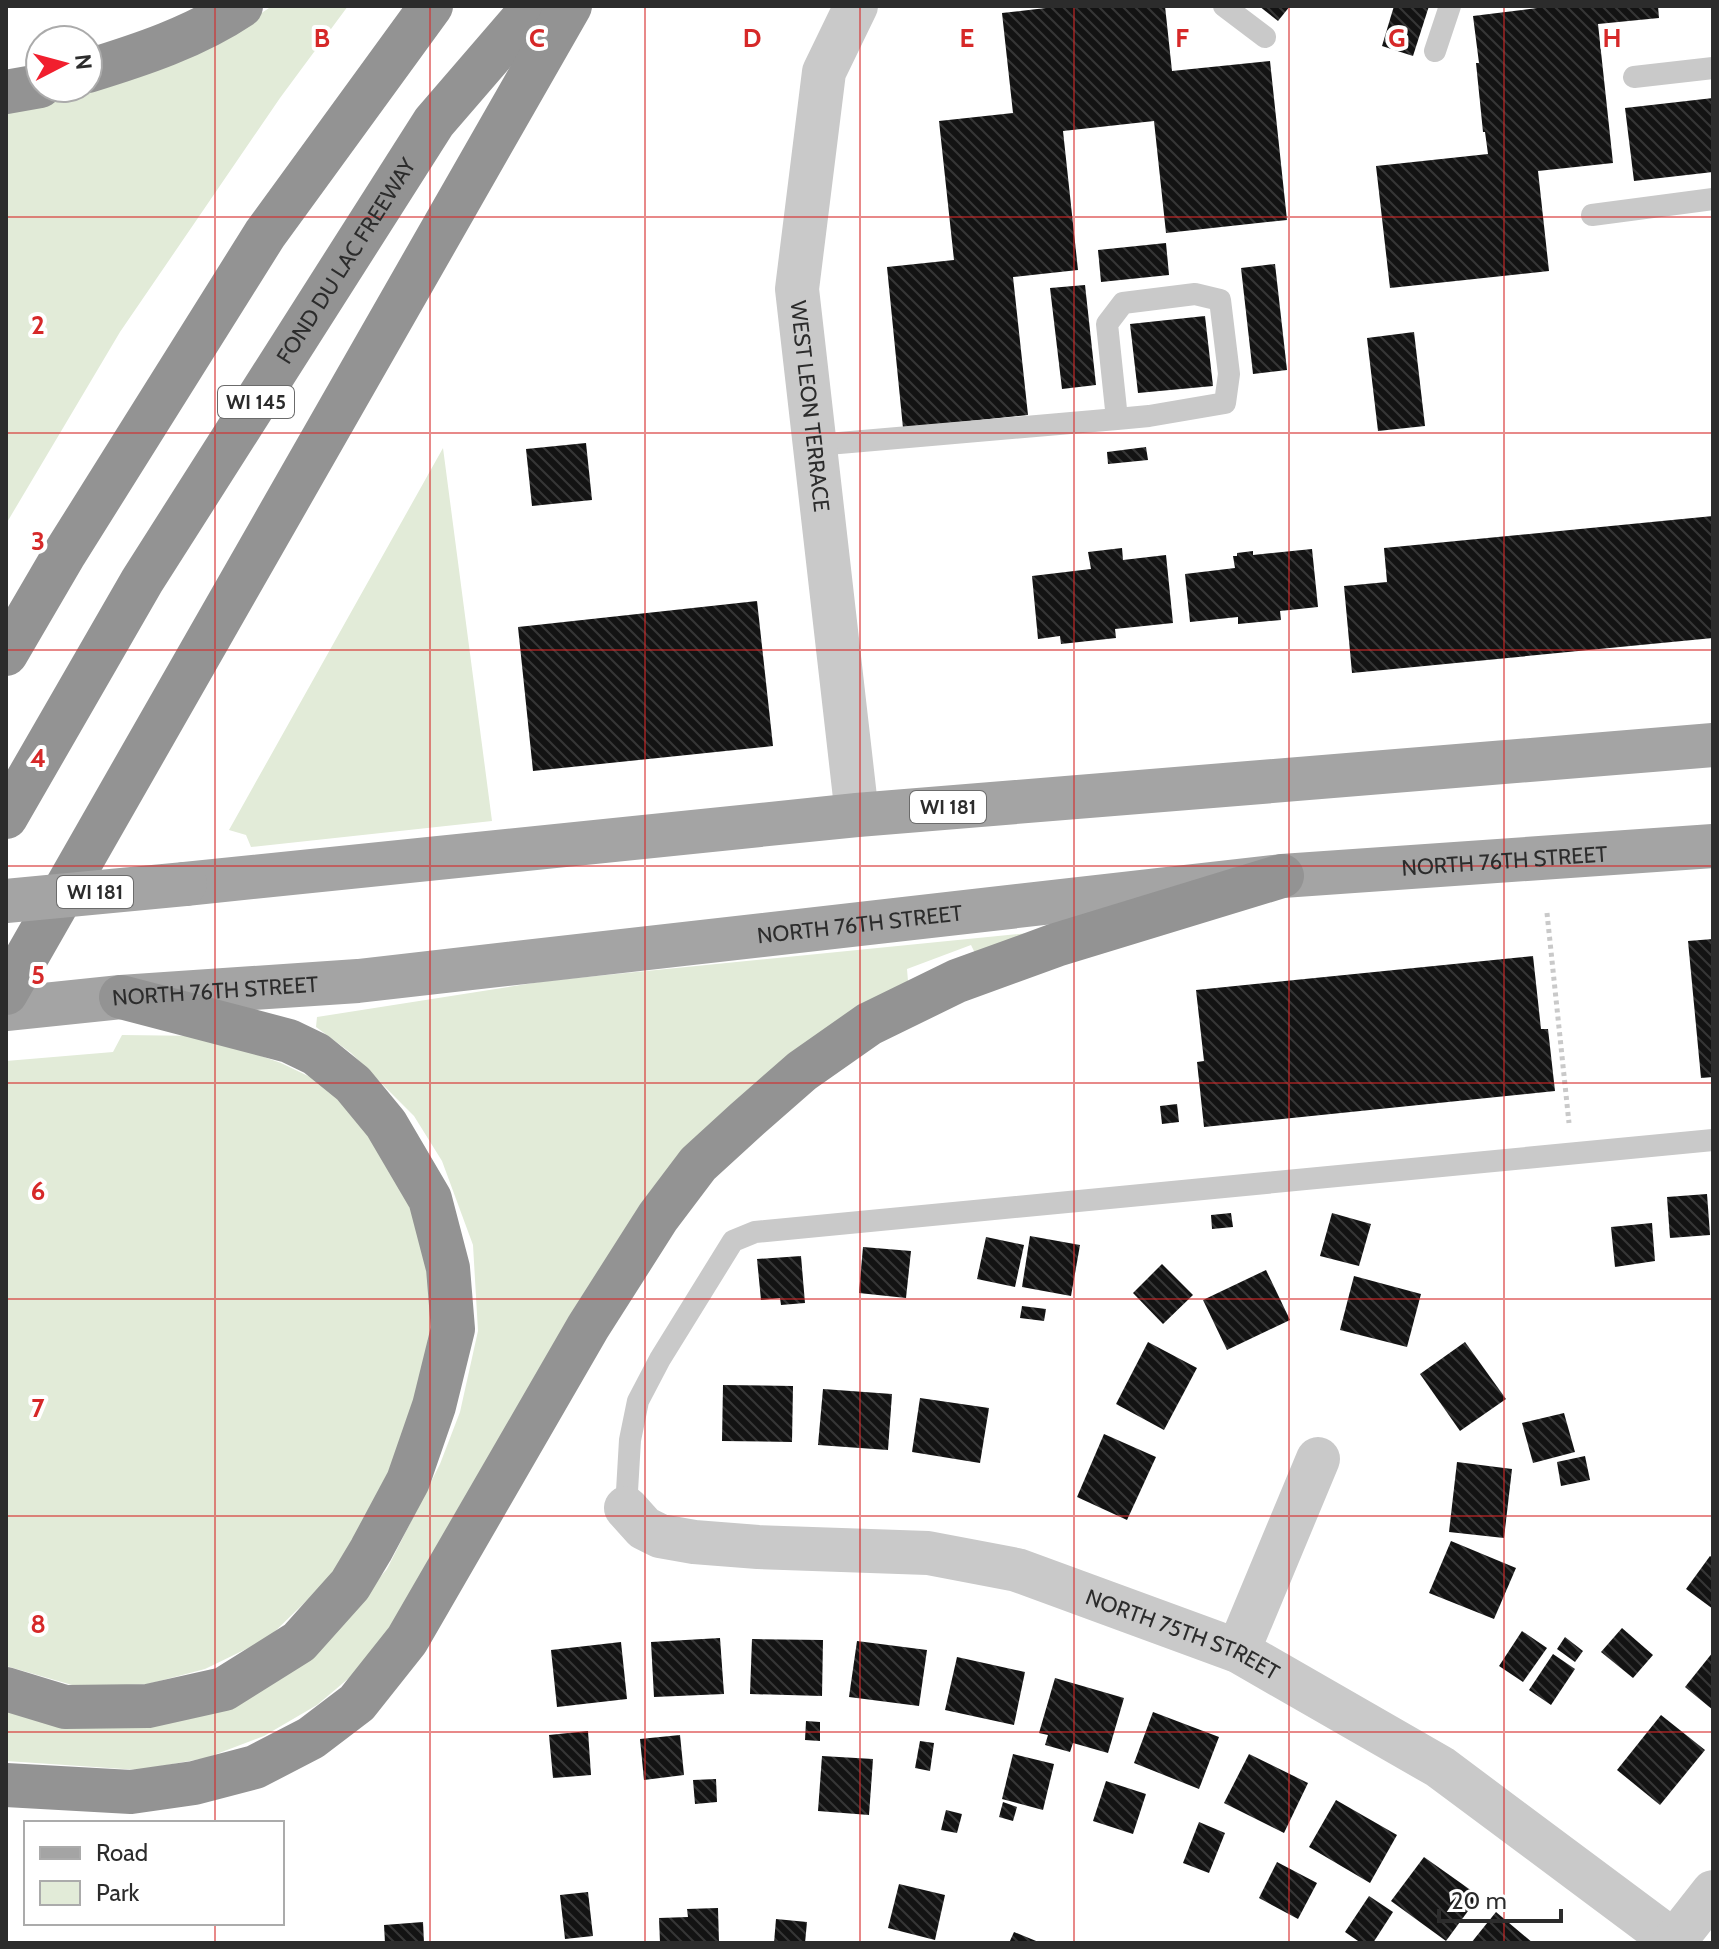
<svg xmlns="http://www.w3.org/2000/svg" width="1719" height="1949" font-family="Cabin,sans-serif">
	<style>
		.green { fill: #e2ebd8 }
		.building { fill: url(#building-back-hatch) }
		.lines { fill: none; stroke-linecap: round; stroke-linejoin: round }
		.path { stroke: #c9c9c9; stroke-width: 5; stroke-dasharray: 4 4; stroke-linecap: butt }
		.lane { stroke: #c9c9c9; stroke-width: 22 }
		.street { stroke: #c9c9c9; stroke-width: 44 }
		.primary { stroke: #a4a4a4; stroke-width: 44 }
		.highway { stroke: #939393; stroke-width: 44 }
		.primary-bridge { stroke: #a4a4a4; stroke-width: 44 }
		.grid { fill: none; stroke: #d62828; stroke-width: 2; stroke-opacity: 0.55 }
		.labels { text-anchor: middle; stroke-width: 8; stroke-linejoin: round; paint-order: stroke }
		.shield { fill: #fff; stroke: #6b6b6b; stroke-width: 2 }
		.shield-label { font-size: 20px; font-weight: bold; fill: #2c2c2c }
		.street-label { font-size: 22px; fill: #2c2c2c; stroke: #fff }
		.grid-label { font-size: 26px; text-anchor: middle; font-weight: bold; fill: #d62828; stroke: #fff; stroke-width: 8; stroke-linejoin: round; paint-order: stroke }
	</style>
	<defs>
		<pattern id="building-back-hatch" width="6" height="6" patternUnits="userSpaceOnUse" patternTransform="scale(2)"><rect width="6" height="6" fill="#131313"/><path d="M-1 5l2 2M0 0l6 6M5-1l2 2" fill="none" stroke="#363636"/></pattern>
	</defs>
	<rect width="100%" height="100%" fill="#fff"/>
	<g class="green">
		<polygon points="272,6 348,6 280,98 120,332 6,524 6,109 66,98 211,47"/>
		<polygon points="443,448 492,821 251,847 246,835 229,830"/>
		<polygon points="1029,933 976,955 971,945 907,969 908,981 802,1048 374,1657 317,1705 264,1736 206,1758 139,1770 6,1761 6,1707 97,1726 324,1644 387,1569 440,1464 460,1412 478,1331 473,1245 442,1161 414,1116 351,1053 316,1027 317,1017 546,981"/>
		<polygon points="122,1035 204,1036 281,1063 331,1087 380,1136 429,1227 437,1336 407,1440 374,1508 329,1579 267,1639 205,1669 148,1684 79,1687 6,1666 6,1061 113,1052"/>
	</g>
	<g class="building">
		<polygon points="1063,6 1165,6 1172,71 1270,61 1287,220 1166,233 1154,121 1063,131 1078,270 1013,277 1028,415 903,428 887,267 954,260 939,121 1013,113 1002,13"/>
		<polygon points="1259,6 1290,6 1278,21"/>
		<polygon points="1394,6 1429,6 1413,56 1382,46"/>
		<polygon points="1536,6 1658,6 1659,18 1598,24 1613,163 1538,171 1549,271 1390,288 1376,166 1488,154 1485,132 1483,132 1476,63 1479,63 1473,16 1537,8"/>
		<polygon points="1713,98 1713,172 1634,181 1625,108"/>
		<polygon points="1166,243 1169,275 1101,282 1098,250"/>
		<polygon points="1275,264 1287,370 1253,374 1241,268"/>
		<polygon points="1085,285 1096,385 1062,389 1050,288"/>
		<polygon points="1205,316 1213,386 1138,393 1130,324"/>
		<polygon points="1414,332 1425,426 1378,431 1367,338"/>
		<polygon points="586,443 592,500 532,506 526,449"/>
		<polygon points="1146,447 1148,460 1108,464 1107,452"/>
		<polygon points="1713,516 1713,638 1352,673 1344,586 1387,582 1384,548"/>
		<polygon points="1122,548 1123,560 1166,555 1173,623 1115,629 1116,638 1061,644 1060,636 1038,639 1032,576 1091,569 1088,552"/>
		<polygon points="1312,549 1318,607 1280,611 1281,620 1238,624 1238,617 1190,622 1185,574 1235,568 1233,556 1237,556 1237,553 1253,551 1253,555"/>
		<polygon points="757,601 773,746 533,771 518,627"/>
		<polygon points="1713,939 1713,1077 1701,1078 1688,941"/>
		<polygon points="1533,956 1541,1029 1548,1029 1555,1091 1204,1127 1197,1062 1204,1061 1196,990"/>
		<polygon points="1177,1104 1179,1122 1162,1124 1160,1106"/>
		<polygon points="1707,1194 1710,1235 1670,1238 1667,1197"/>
		<polygon points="1231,1213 1233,1227 1212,1229 1211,1215"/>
		<polygon points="1332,1213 1371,1224 1359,1266 1320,1256"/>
		<polygon points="1652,1223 1655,1261 1615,1267 1611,1227"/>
		<polygon points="1030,1236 1080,1245 1071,1296 1022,1287"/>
		<polygon points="986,1237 1024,1245 1015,1287 977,1279"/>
		<polygon points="863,1247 911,1251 906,1298 859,1293"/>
		<polygon points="801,1256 805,1303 781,1305 780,1298 761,1300 757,1259"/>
		<polygon points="1162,1264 1193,1295 1163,1324 1133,1293"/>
		<polygon points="1266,1270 1290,1320 1227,1350 1203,1300"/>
		<polygon points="1354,1276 1421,1294 1407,1347 1340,1330"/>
		<polygon points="1022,1306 1046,1309 1044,1321 1020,1318"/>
		<polygon points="1148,1342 1197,1368 1164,1430 1116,1404"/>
		<polygon points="1465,1342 1506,1399 1460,1431 1420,1374"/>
		<polygon points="723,1385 793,1386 792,1442 722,1441"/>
		<polygon points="823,1389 892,1394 888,1450 818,1445"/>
		<polygon points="920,1398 989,1408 980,1463 912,1452"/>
		<polygon points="1564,1413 1575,1452 1533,1463 1522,1423"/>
		<polygon points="1104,1434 1156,1457 1127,1520 1077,1497"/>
		<polygon points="1585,1456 1590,1480 1561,1486 1557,1462"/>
		<polygon points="1457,1462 1512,1469 1504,1538 1449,1532"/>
		<polygon points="1451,1541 1516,1568 1494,1619 1429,1593"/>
		<polygon points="1710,1556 1713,1558 1713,1609 1686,1589"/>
		<polygon points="1622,1628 1653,1655 1633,1678 1601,1652"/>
		<polygon points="1522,1631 1547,1648 1523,1682 1499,1666"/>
		<polygon points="1565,1637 1583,1651 1575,1662 1557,1649"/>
		<polygon points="720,1638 724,1694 654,1697 651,1642"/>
		<polygon points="752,1639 823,1640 822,1696 750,1694"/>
		<polygon points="857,1641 927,1650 919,1706 849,1697"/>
		<polygon points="621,1642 627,1699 557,1707 551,1650"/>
		<polygon points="1713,1652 1713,1710 1685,1687"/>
		<polygon points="1553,1654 1575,1669 1551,1705 1529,1690"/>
		<polygon points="957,1657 1025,1672 1014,1725 945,1710"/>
		<polygon points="1055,1678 1124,1698 1108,1753 1073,1743 1070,1752 1045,1745 1048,1735 1039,1733"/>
		<polygon points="1153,1712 1219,1737 1199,1789 1134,1763"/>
		<polygon points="1661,1715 1705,1750 1660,1805 1617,1770"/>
		<polygon points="806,1721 820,1722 820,1741 805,1740"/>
		<polygon points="588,1731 591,1775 553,1778 549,1735"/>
		<polygon points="680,1735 684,1775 644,1780 640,1739"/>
		<polygon points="920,1741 934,1743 930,1771 915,1768"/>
		<polygon points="1013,1754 1054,1764 1043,1810 1002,1799"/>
		<polygon points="1249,1754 1308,1783 1284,1833 1224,1803"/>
		<polygon points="822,1756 873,1759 869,1815 818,1811"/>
		<polygon points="716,1779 717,1802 695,1804 693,1780"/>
		<polygon points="1106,1781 1146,1794 1133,1834 1093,1821"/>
		<polygon points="1336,1800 1397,1835 1370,1883 1309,1847"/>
		<polygon points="1003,1802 1017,1807 1013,1821 999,1817"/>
		<polygon points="946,1810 962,1814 957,1833 941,1830"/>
		<polygon points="1199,1822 1225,1833 1209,1873 1183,1863"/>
		<polygon points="1424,1857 1479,1896 1446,1941 1391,1901"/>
		<polygon points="1277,1862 1317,1883 1298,1919 1259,1898"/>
		<polygon points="899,1884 945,1895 935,1940 888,1928"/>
		<polygon points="588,1892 593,1936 565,1939 560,1895"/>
		<polygon points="1369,1896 1393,1912 1373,1943 1361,1943 1345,1932"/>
		<polygon points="718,1908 719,1943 660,1943 659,1918 688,1917 687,1909"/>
		<polygon points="1496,1912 1533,1943 1471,1943"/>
		<polygon points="776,1919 807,1922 805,1943 774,1943"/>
		<polygon points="423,1922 424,1943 385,1943 384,1925"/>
		<polygon points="1014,1932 1041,1943 1009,1943"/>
	</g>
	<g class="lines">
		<polyline class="path" points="1547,913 1569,1123"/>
		<g class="lane">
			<polyline points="1224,6 1265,37"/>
			<polyline points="1435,51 1450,6"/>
			<polyline points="1634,77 1713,68"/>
			<polyline points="1592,215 1713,199"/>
			<polyline points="815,445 851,442 1117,419 1149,416 1225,403 1229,374 1220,300 1195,294 1123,303 1107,324 1117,419"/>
			<polyline points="626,1508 630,1440 638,1401 660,1359 733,1241 755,1232 1713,1140"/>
		</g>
		<g class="street">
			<path id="s1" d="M856 6 824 72 797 289 857 815"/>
			<path id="s2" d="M626 1508 644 1528 660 1536 694 1542 758 1547 928 1553 1017 1570 1238 1651 1440 1767 1676 1943"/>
			<polyline points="1238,1651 1318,1459"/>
			<polyline points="1673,1943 1713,1892"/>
		</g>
		<g class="primary">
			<polyline points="185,884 857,815 1713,745"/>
			<path id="s3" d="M6 1009 121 997 358 981 1282 876 1713 846"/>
		</g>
		<g class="highway">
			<path d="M88 71C140 55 195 37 241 6"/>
			<polyline points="6,92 40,86"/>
			<polyline points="6,654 65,553 265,234 431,6"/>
			<path id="s4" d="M6 817 142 581 434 122 534 6"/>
			<polyline points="6,993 570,6"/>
			<polyline points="6,1689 65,1707 148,1706 224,1689 299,1642 350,1585 371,1550 408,1481 434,1406 453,1329 448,1268 430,1199 386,1124 353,1084 316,1054 289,1041 121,997"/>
			<polyline points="6,1785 131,1792 194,1783 255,1767 311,1738 357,1703 407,1640 588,1327 658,1217 698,1164 745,1121 802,1071 869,1024 957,981 1056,945 1282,876"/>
		</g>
		<polyline class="primary-bridge" points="6,901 185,884"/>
	</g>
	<path class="grid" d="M215 6V1823M430 6V1943M645 6V1943M860 6V1943M1074 6V1943M1289 6V1943M1504 6V1943M6 217H1713M6 433H1713M6 650H1713M6 866H1713M6 1083H1713M6 1299H1713M6 1516H1713M6 1732H1713M215 1923V1943"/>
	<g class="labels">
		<g class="shield">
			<rect x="218" y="386" width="76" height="32" rx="6"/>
			<rect x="910" y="791" width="76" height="32" rx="6"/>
			<rect x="57" y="876" width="76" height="32" rx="6"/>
		</g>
		<g class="shield-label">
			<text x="256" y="409">WI 145</text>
			<text x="948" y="814">WI 181</text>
			<text x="95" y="899">WI 181</text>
		</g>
		<g class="street-label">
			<text dy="8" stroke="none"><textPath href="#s4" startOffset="652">FOND DU LAC FREEWAY</textPath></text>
			<text dy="8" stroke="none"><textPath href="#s1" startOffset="410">WEST LEON TERRACE</textPath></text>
			<text dy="8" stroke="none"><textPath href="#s3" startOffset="1506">NORTH 76TH STREET</textPath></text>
			<text dy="8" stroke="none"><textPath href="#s3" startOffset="858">NORTH 76TH STREET</textPath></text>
			<text dy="8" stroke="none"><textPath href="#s3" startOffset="210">NORTH 76TH STREET</textPath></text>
			<text dy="8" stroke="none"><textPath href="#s2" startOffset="582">NORTH 75TH STREET</textPath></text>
		</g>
	</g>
	<g class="grid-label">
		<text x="322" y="47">B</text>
		<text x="537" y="47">C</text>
		<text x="752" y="47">D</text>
		<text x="967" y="47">E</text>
		<text x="1182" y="47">F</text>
		<text x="1397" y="47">G</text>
		<text x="1612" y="47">H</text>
		<text x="38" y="334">2</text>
		<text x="38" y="550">3</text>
		<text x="38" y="767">4</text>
		<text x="38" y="984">5</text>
		<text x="38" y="1200">6</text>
		<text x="38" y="1417">7</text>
		<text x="38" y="1633">8</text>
	</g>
	<rect width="1719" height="1949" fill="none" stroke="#2c2c2c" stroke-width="16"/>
	<rect x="24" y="1821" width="260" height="104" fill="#ffffff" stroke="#ababab" stroke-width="2"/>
	<rect x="40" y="1847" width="40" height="12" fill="#a4a4a4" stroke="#ababab" stroke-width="2"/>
	<text x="96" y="1861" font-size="24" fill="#2c2c2c">Road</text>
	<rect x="40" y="1881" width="40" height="24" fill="#e2ebd8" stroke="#ababab" stroke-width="2"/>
	<text x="96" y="1901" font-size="24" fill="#2c2c2c">Park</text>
	<g transform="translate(64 64) rotate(84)"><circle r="38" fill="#ffffff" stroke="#ababab" stroke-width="2"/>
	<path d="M0-6L14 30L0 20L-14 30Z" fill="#f11f2e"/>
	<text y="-12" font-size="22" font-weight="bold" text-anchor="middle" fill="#2c2c2c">N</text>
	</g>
	<path d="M1439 1909v12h122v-12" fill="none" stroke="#2c2c2c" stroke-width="4"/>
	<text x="1451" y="1909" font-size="24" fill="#2c2c2c" stroke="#ffffff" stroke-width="6" paint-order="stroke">20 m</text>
</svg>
